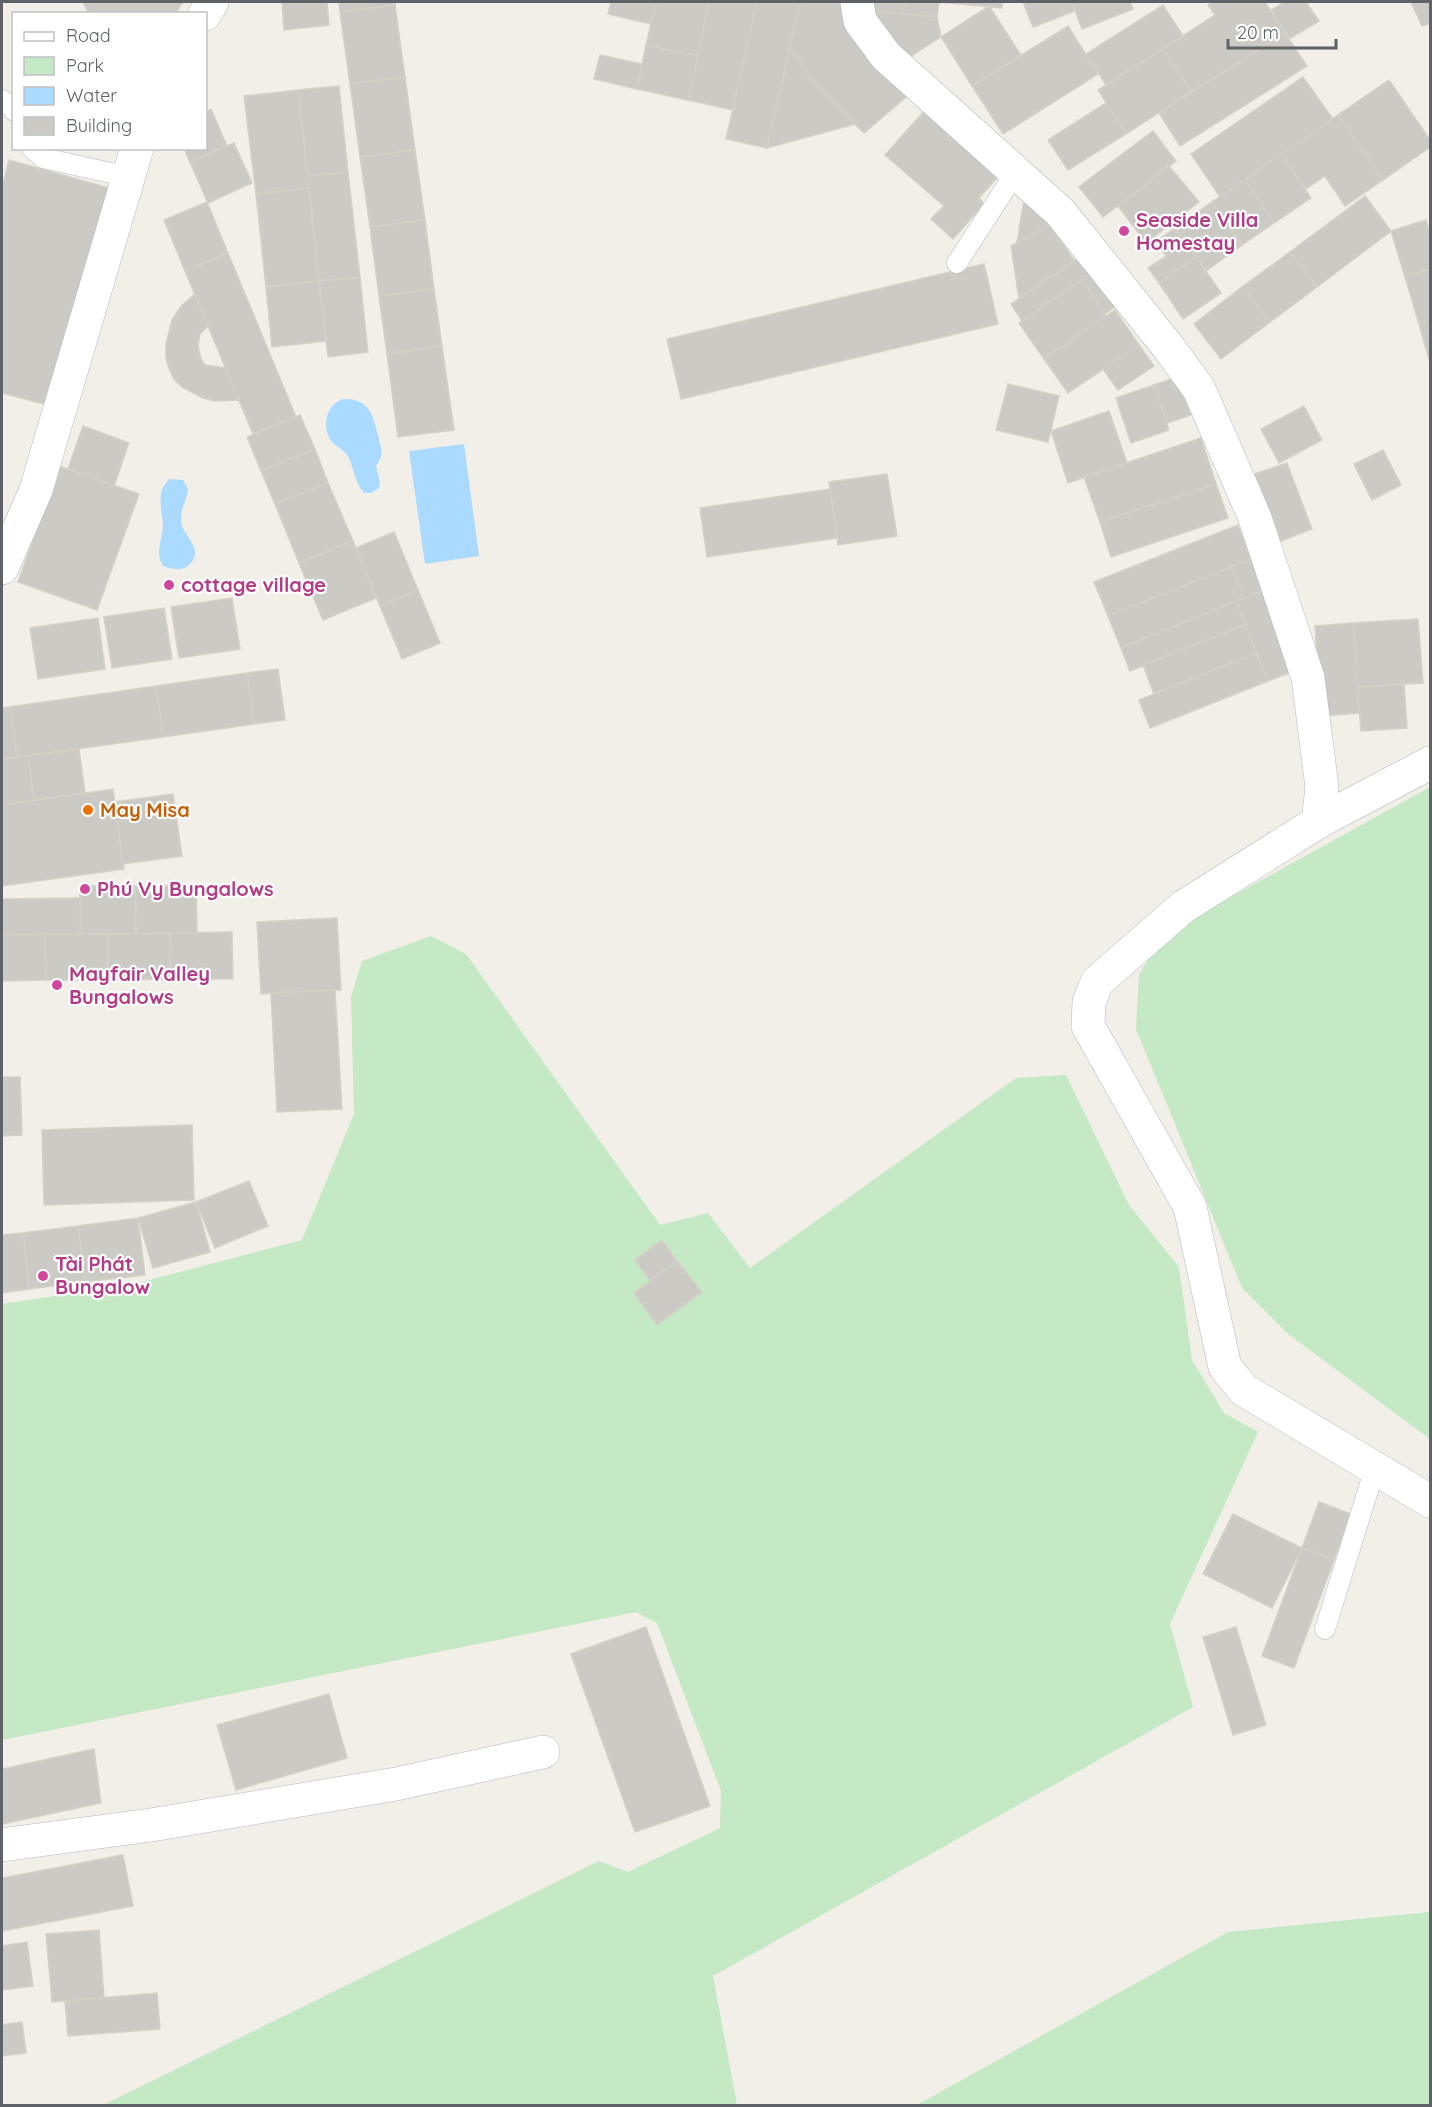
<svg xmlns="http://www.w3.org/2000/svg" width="1432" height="2107" font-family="Quicksand,sans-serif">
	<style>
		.green { fill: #c5e8c5 }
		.water { fill: #aadaff }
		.building { fill: #cccac5; stroke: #d6d1c6; stroke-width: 1.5 }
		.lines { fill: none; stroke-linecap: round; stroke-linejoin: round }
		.lane-casing { stroke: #b5b8bc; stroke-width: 21 }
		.street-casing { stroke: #b5b8bc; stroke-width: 34 }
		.lane { stroke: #fff; stroke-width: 20 }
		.street { stroke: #fff; stroke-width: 33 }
		.hotel-dot { fill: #d1479c; stroke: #fff; stroke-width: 2 }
		.food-dot { fill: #e8710a; stroke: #fff; stroke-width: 2 }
		.labels { text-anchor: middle; stroke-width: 4.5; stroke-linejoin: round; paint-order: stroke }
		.hotel-label { font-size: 20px; font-weight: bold; fill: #b23c85; stroke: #fff; text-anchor: start }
		.food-label { font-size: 20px; font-weight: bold; fill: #c56008; stroke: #fff; text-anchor: start }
	</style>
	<rect width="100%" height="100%" fill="#f1efe8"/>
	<g class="green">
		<polygon points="1430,787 1430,1439 1288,1334 1242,1288 1136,1029 1139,975 1155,948 1184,923"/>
		<polygon points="431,936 466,954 660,1225 708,1213 750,1268 1016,1078 1066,1075 1129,1205 1179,1267 1192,1360 1224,1413 1258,1432 1170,1624 1193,1707 713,1976 737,2105 103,2105 599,1861 628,1872 720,1828 721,1791 657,1623 636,1612 2,1740 2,1304 134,1284 302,1240 354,1114 351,997 362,961"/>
		<polygon points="1430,1912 1430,2105 917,2105 1228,1932"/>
	</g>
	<g class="water">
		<path d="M343 399C369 398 373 415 378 435 381 449 385 454 376 466L380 483 379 488 371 493H364C356 484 354 470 349 458 345 450 338 448 332 442 321 428 326 404 343 399Z"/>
		<polygon points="464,444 479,556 425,564 409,451"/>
		<path d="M170 479 183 480 188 489C187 500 180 509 181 521 182 536 205 548 190 564 182 572 173 569 163 566 154 551 163 541 163 524 162 509 155 491 170 479Z"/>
	</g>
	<g class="building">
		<polygon points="83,2 183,2 175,14 89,14"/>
		<polygon points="282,2 327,2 329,25 284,30"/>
		<polygon points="339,2 395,2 395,5 340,12"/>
		<polygon points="611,2 656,2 651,24 608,14"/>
		<polygon points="656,2 709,2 698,56 646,45"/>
		<polygon points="709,2 757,2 733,110 688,100"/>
		<polygon points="757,2 800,2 767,148 726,139"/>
		<polygon points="800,2 849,2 912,92 864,133 813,82 790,47"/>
		<polygon points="866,2 905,2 904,14 871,11"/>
		<polygon points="905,2 939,2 937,17 904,14"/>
		<polygon points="939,2 1002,2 1002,8"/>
		<polygon points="1023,2 1072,2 1075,11 1033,27"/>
		<polygon points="1072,2 1130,2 1133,9 1082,29"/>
		<polygon points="1213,2 1265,2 1285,33 1191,92 1163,49 1215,15 1208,5"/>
		<polygon points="1285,2 1306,2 1319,21 1289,39 1271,10"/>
		<polygon points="1411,2 1430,2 1430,23 1422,26"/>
		<polygon points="395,5 405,77 350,84 340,12"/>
		<polygon points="1163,5 1183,36 1106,85 1086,54"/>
		<polygon points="989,6 1021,55 972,86 941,37"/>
		<polygon points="871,11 937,17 941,37 908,58"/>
		<polygon points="1068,26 1098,74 1003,134 972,86"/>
		<polygon points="1285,33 1307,66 1180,146 1159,113"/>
		<polygon points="646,45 698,56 688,100 637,89"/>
		<polygon points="790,47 813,82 855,124 767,148"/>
		<polygon points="1163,49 1191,92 1126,134 1098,90"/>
		<polygon points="600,55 642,64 637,89 594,79"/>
		<polygon points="405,77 415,150 360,157 350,84"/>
		<polygon points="1303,77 1333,119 1220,197 1191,154"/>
		<polygon points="1389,80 1430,140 1430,147 1383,180 1338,115"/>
		<polygon points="339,86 348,172 307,176 298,90"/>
		<polygon points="298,90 309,188 256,194 244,96"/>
		<polygon points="1106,103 1126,134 1068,170 1048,140"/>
		<polygon points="927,108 1001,173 979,198 984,204 953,239 931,219 944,206 885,155"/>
		<polygon points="211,109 227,146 190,162 184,148 206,148 206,112"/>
		<polygon points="1338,115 1383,180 1345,206 1325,176 1306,189 1281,154"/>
		<polygon points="1153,131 1176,161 1103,217 1079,187"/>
		<polygon points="234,143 252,183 208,203 190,162"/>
		<polygon points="415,150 425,220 370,227 360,157"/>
		<polygon points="1281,154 1311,198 1274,223 1245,180"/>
		<polygon points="9,160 109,188 48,405 2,393 2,188"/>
		<polygon points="1169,166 1199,202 1146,243 1118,206"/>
		<polygon points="348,172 360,277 319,281 307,176"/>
		<polygon points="1245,180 1274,223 1242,245 1212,202"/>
		<polygon points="309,188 319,281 266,287 256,194"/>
		<polygon points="1025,193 1050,226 1017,243"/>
		<polygon points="1365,196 1391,231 1317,287 1290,252"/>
		<polygon points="207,202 228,253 185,271 164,220"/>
		<polygon points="1212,202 1242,245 1206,271 1175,228"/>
		<polygon points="425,220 434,289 379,296 370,227"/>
		<polygon points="1426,220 1430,234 1430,269 1405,277 1391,231"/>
		<polygon points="1050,226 1075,261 1019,299 1011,246"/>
		<polygon points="1175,228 1186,243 1166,256 1156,242"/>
		<polygon points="1186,243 1196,257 1159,283 1148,268"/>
		<polygon points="1290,252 1317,287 1270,322 1242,287"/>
		<polygon points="228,253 296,417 253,434 185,271"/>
		<polygon points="1080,257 1091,273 1022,321 1011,304"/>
		<polygon points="1196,257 1221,293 1183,319 1159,283"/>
		<polygon points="984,264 998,324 681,399 667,339"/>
		<polygon points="1101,267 1124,300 1105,314 1082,280"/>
		<polygon points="1430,269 1430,320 1419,324 1405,277"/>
		<polygon points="360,277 368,352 328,357 319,281"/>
		<polygon points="1082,280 1107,317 1044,359 1019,323"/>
		<polygon points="319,281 326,341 272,347 266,287"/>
		<polygon points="1242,287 1270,322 1221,359 1194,324"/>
		<polygon points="434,289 442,346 387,354 379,296"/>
		<polygon points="195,294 208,326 200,334 198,346 201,359 205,365 226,368 239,400 215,401 203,398 182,387 174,379 169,368 166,358 166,344 172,320 181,306"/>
		<polygon points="1115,310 1139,345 1068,393 1044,359"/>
		<polygon points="1430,320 1430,363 1419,324"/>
		<polygon points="1139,345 1154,366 1118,390 1103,369"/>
		<polygon points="442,346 454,430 398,437 387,354"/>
		<polygon points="1177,377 1191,415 1167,423 1154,385"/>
		<polygon points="1008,384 1059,396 1048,442 996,430"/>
		<polygon points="1154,385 1169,430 1131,443 1116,398"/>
		<polygon points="1304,406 1322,440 1279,463 1261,429"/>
		<polygon points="1109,411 1127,463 1068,483 1051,431"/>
		<polygon points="300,415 315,449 261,471 247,437"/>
		<polygon points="83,426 129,443 114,486 68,469"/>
		<polygon points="1201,438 1216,484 1100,522 1084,477"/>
		<polygon points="315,449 328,483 275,504 261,471"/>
		<polygon points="1383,450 1401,485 1372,500 1354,464"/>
		<polygon points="1287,463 1312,529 1281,541 1255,474"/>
		<polygon points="59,466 139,494 97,610 18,582"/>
		<polygon points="887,474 897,536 838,545 829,482"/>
		<polygon points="328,483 353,541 299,563 275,504"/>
		<polygon points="1216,484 1228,518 1111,557 1100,522"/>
		<polygon points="830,489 837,538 707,557 700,508"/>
		<polygon points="1238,525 1251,559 1108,616 1094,582"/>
		<polygon points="394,532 418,590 380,606 356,548"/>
		<polygon points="353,541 376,598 323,620 299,563"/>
		<polygon points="1251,559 1264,590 1244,598 1231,567"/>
		<polygon points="1231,567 1244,598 1121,648 1108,616"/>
		<polygon points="418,590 440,643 402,659 380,606"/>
		<polygon points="1264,590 1297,670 1268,681 1236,601"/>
		<polygon points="232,598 240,649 179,658 171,607"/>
		<polygon points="1236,601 1245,625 1130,671 1121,648"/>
		<polygon points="164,608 172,659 112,668 104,617"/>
		<polygon points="98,618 105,669 38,679 30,628"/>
		<polygon points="1418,619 1423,683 1357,687 1353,623"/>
		<polygon points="1353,623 1360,713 1321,716 1315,626"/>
		<polygon points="1245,625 1256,653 1154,694 1143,665"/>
		<polygon points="1256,653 1268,681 1150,728 1139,700"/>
		<polygon points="278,669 285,720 254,724 247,673"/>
		<polygon points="247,673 254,724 163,737 156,686"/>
		<polygon points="1404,684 1407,728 1361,731 1357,687"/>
		<polygon points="156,686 163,737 17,757 10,707"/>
		<polygon points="10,707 17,757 2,759 2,708"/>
		<polygon points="79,749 85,793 34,800 28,756"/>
		<polygon points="28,756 34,800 2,805 2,759"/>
		<polygon points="113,789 124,869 2,886 2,805"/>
		<polygon points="173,794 182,856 123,864 115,802"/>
		<polygon points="196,885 197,933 136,934 135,886"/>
		<polygon points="80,886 135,886 136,934 80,934"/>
		<polygon points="80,898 80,934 2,935 2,899"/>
		<polygon points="337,918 341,990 261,994 257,922"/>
		<polygon points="232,932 233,979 171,979 170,933"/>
		<polygon points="170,933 171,979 108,980 108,934"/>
		<polygon points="45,934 46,980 2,981 2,935"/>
		<polygon points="45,934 108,934 108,980 46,980"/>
		<polygon points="335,990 342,1109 277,1112 271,993"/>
		<polygon points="2,1077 20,1077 22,1135 2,1136"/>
		<polygon points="192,1125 194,1200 44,1205 42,1130"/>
		<polygon points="249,1181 268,1226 215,1248 196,1202"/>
		<polygon points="196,1202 210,1252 153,1268 138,1218"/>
		<polygon points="138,1218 145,1275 85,1282 78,1226"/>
		<polygon points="78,1226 85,1282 29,1289 23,1233"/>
		<polygon points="23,1233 29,1289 2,1293 2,1235"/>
		<polygon points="662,1240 677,1261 650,1281 635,1260"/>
		<polygon points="677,1261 702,1292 657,1325 634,1293"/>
		<polygon points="1319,1502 1351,1514 1334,1560 1302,1548"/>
		<polygon points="1233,1514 1302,1548 1272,1608 1203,1574"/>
		<polygon points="1302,1548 1334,1560 1294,1668 1262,1656"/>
		<polygon points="646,1627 710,1806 635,1832 571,1654"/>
		<polygon points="1236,1627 1266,1725 1233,1735 1203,1637"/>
		<polygon points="329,1694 347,1758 236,1790 217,1725"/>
		<polygon points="94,1749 101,1803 2,1824 2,1769"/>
		<polygon points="123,1855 133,1906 2,1931 2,1878"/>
		<polygon points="99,1930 104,1998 52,2002 46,1934"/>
		<polygon points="27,1942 33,1986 2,1990 2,1946"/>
		<polygon points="157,1993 160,2029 68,2036 65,2001"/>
		<polygon points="22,2022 26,2053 2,2056 2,2025"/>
	</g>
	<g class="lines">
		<g class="lane-casing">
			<g id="lane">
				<polyline points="2,100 10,105 14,111"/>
				<polyline points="32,148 43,158 129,177"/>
				<polyline points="957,263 1016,172"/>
				<polyline points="1325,1629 1375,1468"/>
			</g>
		</g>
		<g class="street-casing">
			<g id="street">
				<polyline points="857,2 860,21 886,56 1060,212 1169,348 1199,389 1255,518 1308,678 1322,787 1318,822"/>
				<polyline points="205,14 212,2"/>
				<polyline points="2,568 36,490 137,148"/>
				<polyline points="1430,763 1318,822 1183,907 1097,982 1089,1002 1088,1026 1190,1207 1225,1367 1244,1390 1430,1501"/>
				<polyline points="2,1845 151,1825 396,1784 543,1752"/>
			</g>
		</g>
		<use href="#lane" class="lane"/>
		<use href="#street" class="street"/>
	</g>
	<g class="hotel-dot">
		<circle cx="1124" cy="231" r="6"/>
		<circle cx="169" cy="585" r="6"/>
		<circle cx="85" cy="889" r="6"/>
		<circle cx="57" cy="985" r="6"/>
		<circle cx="43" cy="1276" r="6"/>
	</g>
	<circle class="food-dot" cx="88" cy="810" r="6"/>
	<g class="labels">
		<g class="hotel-label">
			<text x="1136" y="227">Seaside Villa<tspan x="1136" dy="23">Homestay</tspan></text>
			<text x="181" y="592">cottage village</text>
			<text x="97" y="896">Phú Vy Bungalows</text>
			<text x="69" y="981">Mayfair Valley<tspan x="69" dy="23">Bungalows</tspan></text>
			<text x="55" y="1271">Tài Phát<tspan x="55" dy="23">Bungalow</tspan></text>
		</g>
		<g class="food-label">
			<text x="100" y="817">May Misa</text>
		</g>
	</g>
	<rect width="1432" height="2107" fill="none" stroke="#5f6368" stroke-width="6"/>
	<rect x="12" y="12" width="195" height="138" fill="#ffffff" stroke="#bfc1c3" stroke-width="1.5"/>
	<rect x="24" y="32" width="30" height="9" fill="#ffffff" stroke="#bfc1c3" stroke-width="1.5"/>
	<text x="66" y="42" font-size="18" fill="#5f6368">Road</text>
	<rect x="24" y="57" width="30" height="18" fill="#c5e8c5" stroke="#bfc1c3" stroke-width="1.5"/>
	<text x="66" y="72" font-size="18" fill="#5f6368">Park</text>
	<rect x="24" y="87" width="30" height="18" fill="#aadaff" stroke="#bfc1c3" stroke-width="1.5"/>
	<text x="66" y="102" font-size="18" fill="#5f6368">Water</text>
	<rect x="24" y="117" width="30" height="18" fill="#cccac5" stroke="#bfc1c3" stroke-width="1.5"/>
	<text x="66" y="132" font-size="18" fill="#5f6368">Building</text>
	<path d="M1228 39v9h108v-9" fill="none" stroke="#5f6368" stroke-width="3"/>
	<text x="1237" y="39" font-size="18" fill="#5f6368" stroke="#ffffff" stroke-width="4.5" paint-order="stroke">20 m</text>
</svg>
